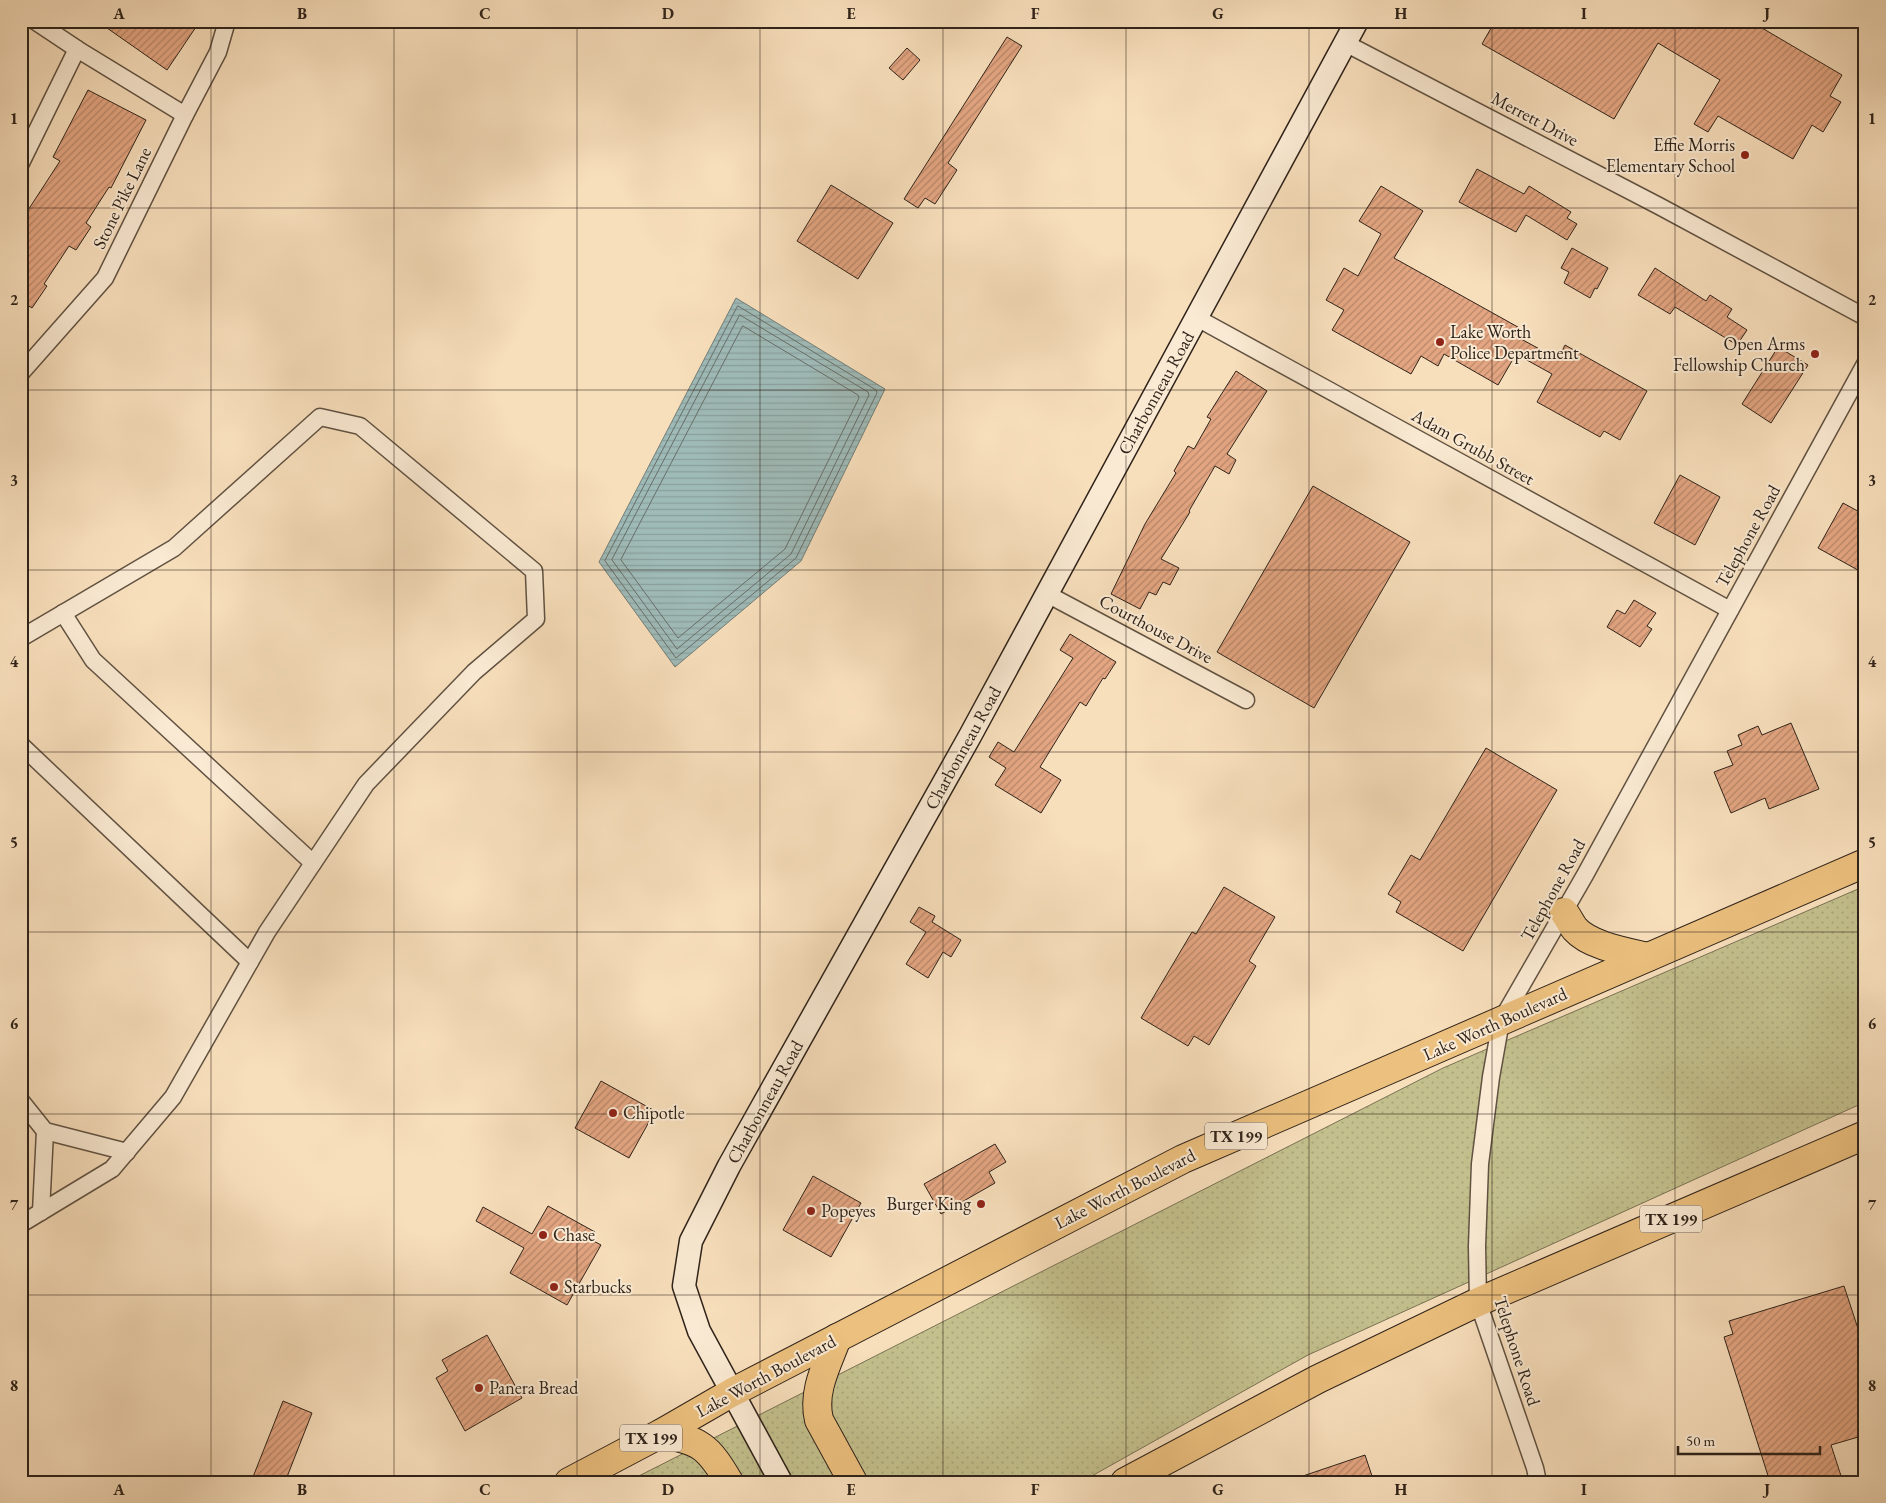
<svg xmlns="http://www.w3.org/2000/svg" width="1886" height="1503" font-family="'EB Garamond',serif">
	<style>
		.grass { fill: url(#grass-dots); stroke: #797254 }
		.water { fill: url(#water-rules); stroke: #727e79 }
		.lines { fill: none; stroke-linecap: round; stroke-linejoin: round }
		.shore { stroke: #676f69; stroke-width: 1 }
		.building { fill: url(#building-hatch); stroke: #2f231a }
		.street-casing { stroke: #615242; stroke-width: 19 }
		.secondary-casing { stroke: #2f231a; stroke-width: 25 }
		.highway-casing { stroke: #2f231a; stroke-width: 30 }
		.street { stroke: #faead3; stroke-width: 16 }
		.secondary { stroke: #faead3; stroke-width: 22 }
		.highway { stroke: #ecc07e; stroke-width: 28 }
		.grid { fill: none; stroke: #2f231a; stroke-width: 1; stroke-opacity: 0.55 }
		.poi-dot { fill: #8f2418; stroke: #faead3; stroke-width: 2 }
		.labels { text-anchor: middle; stroke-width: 4; stroke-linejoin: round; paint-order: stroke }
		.shield { fill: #faead3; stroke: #6c5f52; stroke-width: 1 }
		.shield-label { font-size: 16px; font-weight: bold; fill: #2f231a }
		.street-label { font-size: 18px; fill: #2f231a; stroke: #faead3 }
		.poi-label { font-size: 18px; fill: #2f231a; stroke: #faead3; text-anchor: start }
		.neatline { fill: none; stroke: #2f231a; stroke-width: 2 }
		.grid-label { font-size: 16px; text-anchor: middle; font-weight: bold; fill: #2f231a }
	</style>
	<defs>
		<pattern id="grass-dots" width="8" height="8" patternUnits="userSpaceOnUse" patternTransform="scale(1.25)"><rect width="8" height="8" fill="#c3c08d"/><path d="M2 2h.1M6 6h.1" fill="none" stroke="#a8a579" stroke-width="1.8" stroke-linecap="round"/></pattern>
		<pattern id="water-rules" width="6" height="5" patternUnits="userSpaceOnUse" patternTransform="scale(1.25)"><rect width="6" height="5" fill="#9fbbb8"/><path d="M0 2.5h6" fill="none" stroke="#89a09e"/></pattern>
		<pattern id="building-hatch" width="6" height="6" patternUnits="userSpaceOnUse" patternTransform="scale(1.25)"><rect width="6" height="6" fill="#e4a682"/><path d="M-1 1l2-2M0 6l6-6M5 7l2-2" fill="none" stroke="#b9876a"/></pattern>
	</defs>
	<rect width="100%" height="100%" fill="#f8dfbc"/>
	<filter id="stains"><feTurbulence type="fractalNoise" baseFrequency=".004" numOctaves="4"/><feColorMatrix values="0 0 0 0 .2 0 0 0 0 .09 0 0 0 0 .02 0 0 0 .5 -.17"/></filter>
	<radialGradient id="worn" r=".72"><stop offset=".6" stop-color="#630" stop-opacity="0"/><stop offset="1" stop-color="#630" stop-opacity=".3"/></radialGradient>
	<polygon class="grass" points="1865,886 1865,1102 1308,1355 1081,1482 627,1482 1443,1068"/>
	<polygon class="water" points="736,298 885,389 801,561 675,667 599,562"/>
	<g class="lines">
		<g class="shore">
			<polygon points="738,306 876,390 877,393 796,558 676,658 605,561"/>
			<polygon points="740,315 868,392 869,395 791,554 677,649 612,560"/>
			<polygon points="743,326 858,395 859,398 785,549 678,638 621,560"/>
		</g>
	</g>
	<g class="building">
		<polygon points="97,21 200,21 167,70"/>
		<polygon points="1495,21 1767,21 1762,28 1842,75 1830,96 1841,102 1823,132 1812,125 1793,159 1718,116 1708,132 1694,124 1720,80 1658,43 1614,119 1482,44"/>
		<polygon points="1007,37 1022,46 948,163 957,170 935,204 925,198 918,208 904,199"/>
		<polygon points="907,48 920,60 903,80 889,68"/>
		<polygon points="88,90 146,120 111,188 109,187 86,223 91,227 76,250 69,246 44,284 47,286 32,308 21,301 21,221 60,161 53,157"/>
		<polygon points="1477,169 1524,194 1529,186 1571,212 1567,218 1577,224 1567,240 1526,215 1516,232 1459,202"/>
		<polygon points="831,185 893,223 858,279 797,241"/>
		<polygon points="1381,186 1423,211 1394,258 1525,331 1521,339 1558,359 1565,345 1647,391 1620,440 1604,431 1600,437 1537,402 1552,374 1516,354 1498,385 1444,354 1438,366 1421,356 1411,374 1332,330 1344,310 1326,300 1344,268 1358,276 1381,234 1359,221"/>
		<polygon points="1572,248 1608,268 1597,289 1595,288 1590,298 1564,283 1569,272 1561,268"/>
		<polygon points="1655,268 1706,301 1710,295 1732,309 1727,317 1747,330 1737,345 1675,307 1670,314 1638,295"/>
		<polygon points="1778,347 1808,365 1771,423 1742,404"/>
		<polygon points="1236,371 1267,391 1227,454 1236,460 1229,474 1215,466 1189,511 1190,512 1161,559 1179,568 1170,585 1163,582 1156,595 1149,592 1140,609 1111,594 1145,524 1176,473 1174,471 1188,446 1194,449 1211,419 1207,417"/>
		<polygon points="1680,475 1720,497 1695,545 1654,523"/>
		<polygon points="1313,486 1410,542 1314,708 1217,652"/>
		<polygon points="1843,503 1865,515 1865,574 1818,548"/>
		<polygon points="1634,600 1656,613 1647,626 1652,629 1640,647 1607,627 1617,610 1625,614"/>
		<polygon points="1070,634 1116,662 1105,679 1103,678 1086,706 1080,702 1040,767 1061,780 1041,813 995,785 1006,768 989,757 998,742 1014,752 1073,658 1060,650"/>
		<polygon points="1791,723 1819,789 1769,809 1765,798 1731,813 1714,772 1733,765 1727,751 1742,745 1738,735 1758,726 1762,735"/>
		<polygon points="1486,748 1557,790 1463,951 1396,912 1401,902 1388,894 1411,855 1420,860"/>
		<polygon points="1224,887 1275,917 1249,961 1256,966 1209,1045 1194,1036 1188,1046 1141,1018 1192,932 1196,934"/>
		<polygon points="919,907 935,916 932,922 961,940 951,957 943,952 928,978 906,964 926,932 910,922"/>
		<polygon points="601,1081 655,1111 629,1158 575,1128"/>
		<polygon points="995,1144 1006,1162 989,1172 995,1183 941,1214 924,1184"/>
		<polygon points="813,1176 861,1203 831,1257 783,1230"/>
		<polygon points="548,1206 595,1232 590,1239 601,1245 567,1305 510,1273 524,1248 476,1221 483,1207 532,1234"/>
		<polygon points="1844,1286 1865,1350 1865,1435 1831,1445 1843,1482 1770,1482 1724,1337 1733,1334 1729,1321"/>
		<polygon points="487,1335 522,1398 465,1431 436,1378 448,1371 442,1360"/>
		<polygon points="283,1401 312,1413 285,1482 251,1482"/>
		<polygon points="1365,1455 1374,1482 1294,1482 1294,1479"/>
	</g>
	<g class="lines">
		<g class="street-casing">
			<g id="street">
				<polyline points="35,21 77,49 185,115"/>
				<polyline points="1345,43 1659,206 1865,317"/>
				<polyline points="21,163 77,49"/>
				<polyline points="1197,318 1730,610"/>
				<polyline points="21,373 105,278 185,115 218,52 227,21"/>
				<polyline points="1047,594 1246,700"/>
				<polyline points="63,613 93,660 313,863"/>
				<polyline points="21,638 174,548 320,417 360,426 534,571 536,619 474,672 366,784 267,932 173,1097 112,1169 21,1224"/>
				<polyline points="21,745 250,962"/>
				<polyline points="21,1101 45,1131 127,1152"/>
				<polyline points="41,1212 45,1131"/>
				<polyline points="1538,1482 1535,1468 1478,1302 1477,1246 1480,1164 1491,1077 1501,1021 1585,875 1865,364"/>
			</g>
		</g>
		<g class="secondary-casing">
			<polyline id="secondary" points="781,1482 699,1331 684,1286 691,1241 729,1166 970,736 1357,21"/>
		</g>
		<g class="highway-casing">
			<g id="highway">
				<path d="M1564 912C1568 917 1571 924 1575 929 1590 946 1627 952 1648 957"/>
				<path d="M837 1338C827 1365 812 1391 819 1420L853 1482"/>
				<path d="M660 1434C699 1439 709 1447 729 1482"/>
				<polyline points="569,1482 660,1434 731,1393 1183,1159 1865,863"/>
				<polyline points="1125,1482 1318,1379 1478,1302 1865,1135"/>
			</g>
		</g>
		<use href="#street" class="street"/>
		<use href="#secondary" class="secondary"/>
		<use href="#highway" class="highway"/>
	</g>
	<path class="grid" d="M211 21V1482M394 21V1482M577 21V1482M760 21V1482M943 21V1482M1126 21V1482M1309 21V1482M1492 21V1482M1675 21V1482M21 208H1865M21 390H1865M21 570H1865M21 752H1865M21 932H1865M21 1114H1865M21 1295H1865"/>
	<g class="poi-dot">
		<circle cx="1745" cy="155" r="5"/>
		<circle cx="1440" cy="342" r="5"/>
		<circle cx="1815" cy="354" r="5"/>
		<circle cx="613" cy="1113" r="5"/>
		<circle cx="981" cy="1204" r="5"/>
		<circle cx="811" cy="1211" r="5"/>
		<circle cx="543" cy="1235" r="5"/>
		<circle cx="554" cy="1287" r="5"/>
		<circle cx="479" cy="1388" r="5"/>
	</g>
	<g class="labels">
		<g class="shield">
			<rect x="1205" y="1122.5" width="62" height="27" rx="4"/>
			<rect x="1640" y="1205.5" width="62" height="27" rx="4"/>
			<rect x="620" y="1424.5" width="62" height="27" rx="4"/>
		</g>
		<g class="shield-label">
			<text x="1236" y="1142">TX 199</text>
			<text x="1671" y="1225">TX 199</text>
			<text x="651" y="1444">TX 199</text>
		</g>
		<g class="street-label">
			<text transform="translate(1535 119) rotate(28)" y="6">Merrett Drive</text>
			<text transform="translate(122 198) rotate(-64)" y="6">Stone Pike Lane</text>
			<text transform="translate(1156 393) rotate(-61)" y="6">Charbonneau Road</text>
			<text transform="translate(1473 447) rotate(29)" y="6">Adam Grubb Street</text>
			<text transform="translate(1748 536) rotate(-61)" y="6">Telephone Road</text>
			<text transform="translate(1156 629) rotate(28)" y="6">Courthouse Drive</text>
			<text transform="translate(963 748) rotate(-61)" y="6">Charbonneau Road</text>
			<text transform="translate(1553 890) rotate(-61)" y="6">Telephone Road</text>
			<text transform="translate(1495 1024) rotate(-24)" y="6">Lake Worth Boulevard</text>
			<text transform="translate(765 1102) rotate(-61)" y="6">Charbonneau Road</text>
			<text transform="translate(1125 1189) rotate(-27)" y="6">Lake Worth Boulevard</text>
			<text transform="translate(1517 1351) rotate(72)" y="6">Telephone Road</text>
			<text transform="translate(766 1376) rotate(-28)" y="6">Lake Worth Boulevard</text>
		</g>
		<g class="poi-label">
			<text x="1735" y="151" text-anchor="end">Effie Morris<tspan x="1735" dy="21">Elementary School</tspan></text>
			<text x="1450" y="338">Lake Worth<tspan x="1450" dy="21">Police Department</tspan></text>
			<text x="1805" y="350" text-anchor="end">Open Arms<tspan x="1805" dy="21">Fellowship Church</tspan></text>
			<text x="623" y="1119">Chipotle</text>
			<text x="971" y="1210" text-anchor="end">Burger King</text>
			<text x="821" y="1217">Popeyes</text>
			<text x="553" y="1241">Chase</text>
			<text x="564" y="1293">Starbucks</text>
			<text x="489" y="1394">Panera Bread</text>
		</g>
	</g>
	<rect width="1886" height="1503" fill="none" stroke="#f8dfbc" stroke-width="55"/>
	<path d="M1678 1446v8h142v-8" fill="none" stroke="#2f231a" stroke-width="2.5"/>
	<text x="1686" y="1446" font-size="15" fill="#2f231a" stroke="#faead3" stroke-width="4" paint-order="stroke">50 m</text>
	<rect x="28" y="28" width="1830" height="1448" class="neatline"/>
	<g class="grid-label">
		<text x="119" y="19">A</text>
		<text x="302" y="19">B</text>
		<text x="485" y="19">C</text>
		<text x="668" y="19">D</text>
		<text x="851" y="19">E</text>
		<text x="1035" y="19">F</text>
		<text x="1218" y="19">G</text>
		<text x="1401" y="19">H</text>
		<text x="1584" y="19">I</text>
		<text x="1767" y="19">J</text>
		<text x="14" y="124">1</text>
		<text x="1872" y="124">1</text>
		<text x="14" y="305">2</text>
		<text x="1872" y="305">2</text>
		<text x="14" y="486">3</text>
		<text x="1872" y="486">3</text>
		<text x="14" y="667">4</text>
		<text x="1872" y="667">4</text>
		<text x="14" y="848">5</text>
		<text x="1872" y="848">5</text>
		<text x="14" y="1029">6</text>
		<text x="1872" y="1029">6</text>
		<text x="14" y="1210">7</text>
		<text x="1872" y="1210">7</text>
		<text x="14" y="1391">8</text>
		<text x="1872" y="1391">8</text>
		<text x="119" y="1495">A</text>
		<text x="302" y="1495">B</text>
		<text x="485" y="1495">C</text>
		<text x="668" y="1495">D</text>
		<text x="851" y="1495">E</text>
		<text x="1035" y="1495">F</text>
		<text x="1218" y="1495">G</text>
		<text x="1401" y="1495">H</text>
		<text x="1584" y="1495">I</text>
		<text x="1767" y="1495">J</text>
	</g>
	<rect width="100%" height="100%" filter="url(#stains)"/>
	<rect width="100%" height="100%" fill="url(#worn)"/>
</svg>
